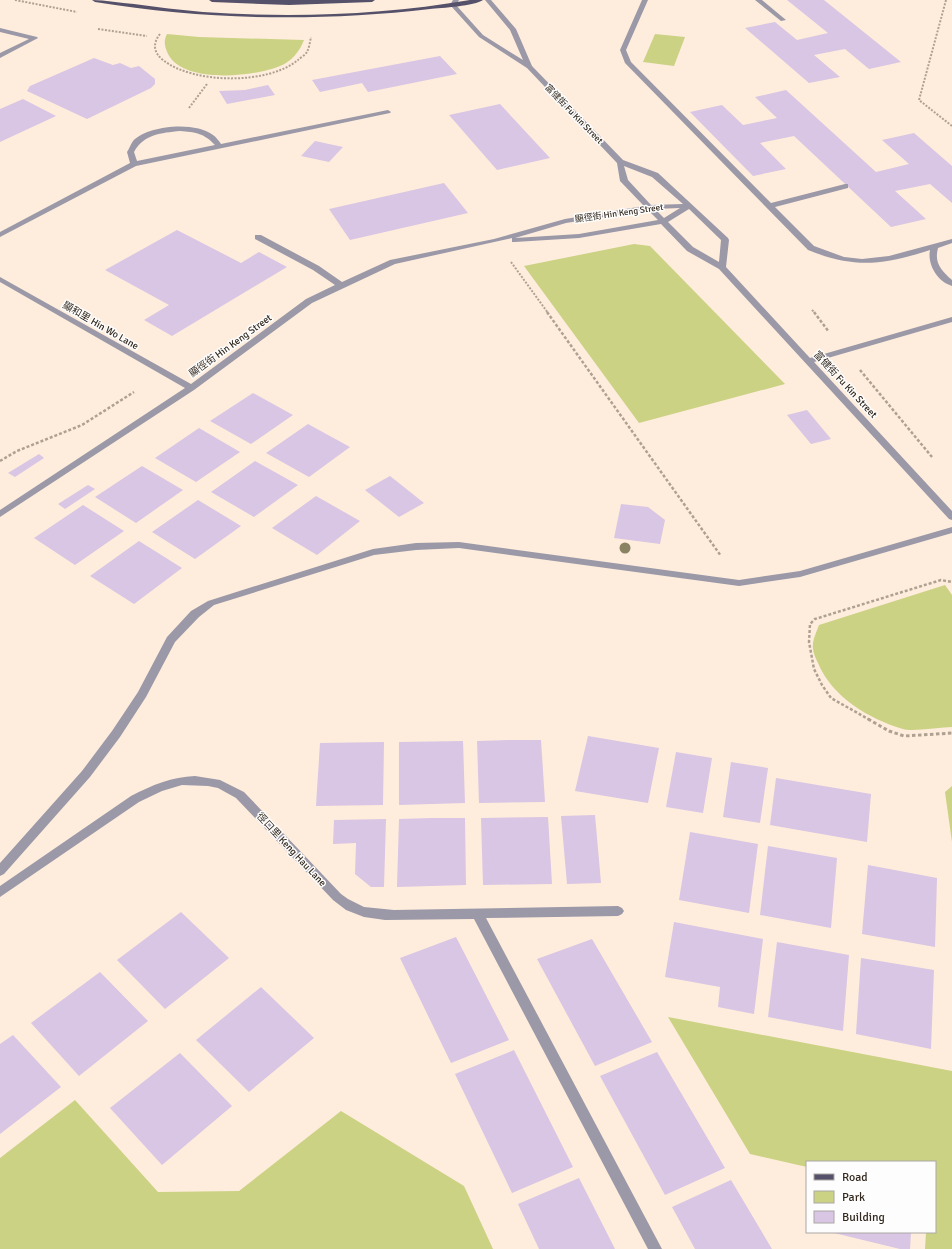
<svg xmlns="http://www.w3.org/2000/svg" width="952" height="1249" font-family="Signika,'Noto Sans TC',sans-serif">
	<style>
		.green { fill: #cbd284 }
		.building { fill: #d9c5e4 }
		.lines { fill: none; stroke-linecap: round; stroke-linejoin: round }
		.path-far2 { stroke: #afa192; stroke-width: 2; stroke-dasharray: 2 1.5; stroke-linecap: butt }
		.path-far1 { stroke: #afa192; stroke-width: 2.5; stroke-dasharray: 3 2; stroke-linecap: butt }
		.path { stroke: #afa192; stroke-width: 3; stroke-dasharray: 3.5 2.5; stroke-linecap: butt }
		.minor { fill: #9b98a7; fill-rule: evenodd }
		.major { fill: #56516a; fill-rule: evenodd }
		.tree { fill: #898364 }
		.labels { text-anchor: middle; stroke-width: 3; stroke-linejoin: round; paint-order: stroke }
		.far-street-label { font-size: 9px; fill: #33291e; stroke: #fdfdfd }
		.street-label { font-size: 10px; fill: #33291e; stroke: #fdfdfd }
	</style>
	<rect width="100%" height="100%" fill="#feeddc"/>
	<g class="green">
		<path d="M167 34 199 37 304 40C300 51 291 62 280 66 254 77 183 84 168 54 165 47 163 42 167 34Z"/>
		<polygon points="655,34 685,37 674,66 643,62"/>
		<polygon points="634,244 650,246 785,384 639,423 524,266"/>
		<path d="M945 585 952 595V727C941 727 912 732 903 729 869 719 832 697 818 663 815 657 812 650 813 643 814 636 817 631 819 625Z"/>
		<polygon points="952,786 952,842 945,792"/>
		<polygon points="668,1017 952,1071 952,1249 925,1249 926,1232 935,1232 935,1162 807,1162 807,1167 750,1154"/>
		<polygon points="75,1100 158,1192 239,1191 341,1111 464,1186 493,1249 0,1249 0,1158"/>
	</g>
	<g class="building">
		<polygon points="787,0 824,0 901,62 869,69 845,49 814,55 840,77 809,83 745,28 775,22 797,40 828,33"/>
		<polygon points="440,56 457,74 368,92 362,83 320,92 312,80"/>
		<polygon points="94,58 113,65 120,63 131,68 139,66 155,79 155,84 151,88 87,119 27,91 30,86"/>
		<polygon points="268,85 275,95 227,104 219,91 245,90"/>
		<polygon points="786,90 876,172 909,164 882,140 914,133 952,166 952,203 930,184 895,191 926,219 891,227 794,136 760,143 786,169 753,176 690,112 722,105 743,125 777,118 755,97"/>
		<polygon points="23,99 56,116 0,142 0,109"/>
		<polygon points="500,104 550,158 497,170 449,115"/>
		<polygon points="315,141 343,147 329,162 301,156"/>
		<polygon points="444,183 468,213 350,240 329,209"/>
		<polygon points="177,230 241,263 259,252 287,267 172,336 144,320 169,305 105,270"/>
		<polygon points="253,393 293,415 251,444 210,421"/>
		<polygon points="807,410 831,439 811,444 787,415"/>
		<polygon points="308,424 350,447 309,477 266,453"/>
		<polygon points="199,428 240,452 196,482 155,458"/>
		<polygon points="39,454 44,458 15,477 8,473"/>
		<polygon points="255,461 298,485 254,517 211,492"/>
		<polygon points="142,466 183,490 136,523 95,497"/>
		<polygon points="390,476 424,503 399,517 365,490"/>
		<polygon points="88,485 95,489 65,509 58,504"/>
		<polygon points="316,496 360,521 317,555 272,528"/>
		<polygon points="198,500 241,526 195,559 152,532"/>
		<polygon points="621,504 648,507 665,520 660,544 614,538"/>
		<polygon points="83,505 124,531 75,565 34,538"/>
		<polygon points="139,541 182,568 134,604 90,576"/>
		<polygon points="588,736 659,748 648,803 575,791"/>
		<polygon points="509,740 541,740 545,802 479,803 477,741"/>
		<polygon points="463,741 465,803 399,805 399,742"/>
		<polygon points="384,742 383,805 316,806 320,743"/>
		<polygon points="676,752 712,758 703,813 666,807"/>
		<polygon points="731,762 768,768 760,823 723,817"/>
		<polygon points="776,778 871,794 867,842 770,825"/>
		<polygon points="595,815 601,883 567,884 561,816"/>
		<polygon points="548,817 552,884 483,885 481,818"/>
		<polygon points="432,818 465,818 466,885 397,887 399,819"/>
		<polygon points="386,819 384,887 371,887 355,874 356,843 333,844 334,820"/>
		<polygon points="690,832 758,844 749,913 679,900"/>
		<polygon points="768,846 837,858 831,928 760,915"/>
		<polygon points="868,865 937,878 935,947 862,934"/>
		<polygon points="181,912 229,958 165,1009 117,960"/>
		<polygon points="674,922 763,939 754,1014 718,1007 720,987 665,977"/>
		<polygon points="456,937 509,1040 451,1063 400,958"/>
		<polygon points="592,939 652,1042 595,1066 537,959"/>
		<polygon points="777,942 849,955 843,1031 768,1017"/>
		<polygon points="861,958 934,970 931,1049 856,1034"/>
		<polygon points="100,972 148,1021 79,1076 31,1023"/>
		<polygon points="261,987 314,1038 249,1092 196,1040"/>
		<polygon points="13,1035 61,1087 0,1134 0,1044"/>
		<polygon points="514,1050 573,1167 512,1193 455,1074"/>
		<polygon points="657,1052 725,1168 665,1195 600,1076"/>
		<polygon points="180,1053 232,1106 162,1165 110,1108"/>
		<polygon points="579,1178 615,1249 539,1249 518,1204"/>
		<polygon points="731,1180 769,1244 772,1249 695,1249 672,1207"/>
		<polygon points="830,1232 911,1232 910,1249 900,1249"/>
	</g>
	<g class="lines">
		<g class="path-far2">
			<polyline points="15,0 77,12"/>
			<polyline points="946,0 919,100 952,126"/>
			<polyline points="98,29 147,36"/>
			<path d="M160 34C152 44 154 53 163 60 193 84 268 85 298 60 300 58 305 55 307 52 309 48 310 42 311 37"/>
			<polyline points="189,108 207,84"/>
			<polyline points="511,262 548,313"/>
			<polyline points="812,310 815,313"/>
		</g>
		<g class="path-far1">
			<polyline points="547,312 721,556"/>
			<polyline points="814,312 829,332"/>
			<polyline points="860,370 932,457"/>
			<polyline points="0,461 17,451 82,425 134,392"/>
			<polyline points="870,720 831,698 822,685 814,669 809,642 810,624 815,619 941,580 952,582"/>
		</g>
		<polyline class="path" points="868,719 889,731 904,736 952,733"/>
		<g class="minor">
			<path d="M453 0H459L456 5 483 35 523 60 510 30 485 0H491L516 29 532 66 623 160 658 173 728 238 729 240 726 267 810 358 952 317V322L814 362 952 511V520L949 519 719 269 687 251 661 224 579 238 515 242H512V238L395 264 312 303 194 390 0 517V510L185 388 0 282V277L191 384 306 299 335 285 313 270 255 239V235H261L319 266 342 282 390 260 494 239 565 219 644 206 620 181 617 163 527 68 479 37 451 6 450 5ZM624 166 652 177 683 204 651 205 628 180ZM680 208 664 218 655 209ZM689 209 721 240 719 262 693 247 668 222ZM648 210 658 220 579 234 515 238 566 223Z"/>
			<path d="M642 0H648L626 50 631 62 771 203 845 184H848V188L775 207 814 246 844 257 862 259 889 256 952 239V243L938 248C934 263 941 270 952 280V286C938 282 927 265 930 250 883 265 855 269 808 250L625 63 620 50Z"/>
			<polygon points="755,0 762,0 786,20 781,21"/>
			<polygon points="0,28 37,37 38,38 0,58 0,53 29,39 0,32"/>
			<path d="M388 110 391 112 390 113 136 166 0 237V232L130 163 127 152C129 149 131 144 133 141 148 125 195 121 213 135 216 137 219 141 221 144ZM180 131C195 132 204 133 215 145L137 161 134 152C144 134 161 133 180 131Z"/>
			<polygon points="952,527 952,533 800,577 739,586 459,548 416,550 374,555 214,605 199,617 175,642 146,697 120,737 90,777 4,874 0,876 0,863 82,771 112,731 138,692 167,637 191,611 208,601 373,549 416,543 459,542 739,580 800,571"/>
			<path d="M195 776 220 780 244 792 341 894 348 899 364 907 394 910 618 906 622 908 624 911 622 914 618 916 486 918 662 1249H648L474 919 385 920 364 917 346 910 333 900 236 798 218 788 208 786 182 785 162 791 139 802 0 897V886L131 796C152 785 172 777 195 776Z"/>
		</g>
		<g class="major">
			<path d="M92 0C106 0 120 3 134 4 157 7 180 10 203 12 292 18 383 15 470 0H483C475 6 441 8 430 9 318 22 206 20 95 2Z"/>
			<polygon points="209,0 375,0 372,2 289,5 212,2"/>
		</g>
	</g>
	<circle class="tree" cx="625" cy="548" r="5.5"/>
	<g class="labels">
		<g class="far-street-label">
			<text transform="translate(574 114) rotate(46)" y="3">富健街 Fu Kin Street</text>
			<text transform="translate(619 213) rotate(-8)" y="3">顯徑街 Hin Keng Street</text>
		</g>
		<g class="street-label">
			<text transform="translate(101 325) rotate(30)" y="4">顯和里 Hin Wo Lane</text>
			<text transform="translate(230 345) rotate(-36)" y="4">顯徑街 Hin Keng Street</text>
			<text transform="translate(846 384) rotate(47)" y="4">富健街 Fu Kin Street</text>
			<text transform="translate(292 849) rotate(47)" y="4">徑口里 Keng Hau Lane</text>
		</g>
	</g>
	<rect x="806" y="1161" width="130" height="72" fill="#fdfdfd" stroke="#aca8a4"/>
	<rect x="814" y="1174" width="20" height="6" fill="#56516a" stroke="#aca8a4"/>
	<text x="842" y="1181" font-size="12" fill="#33291e">Road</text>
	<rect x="814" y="1191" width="20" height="12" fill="#cbd284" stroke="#aca8a4"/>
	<text x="842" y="1201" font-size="12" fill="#33291e">Park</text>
	<rect x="814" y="1211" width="20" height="12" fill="#d9c5e4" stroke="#aca8a4"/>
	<text x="842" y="1221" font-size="12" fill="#33291e">Building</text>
</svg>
